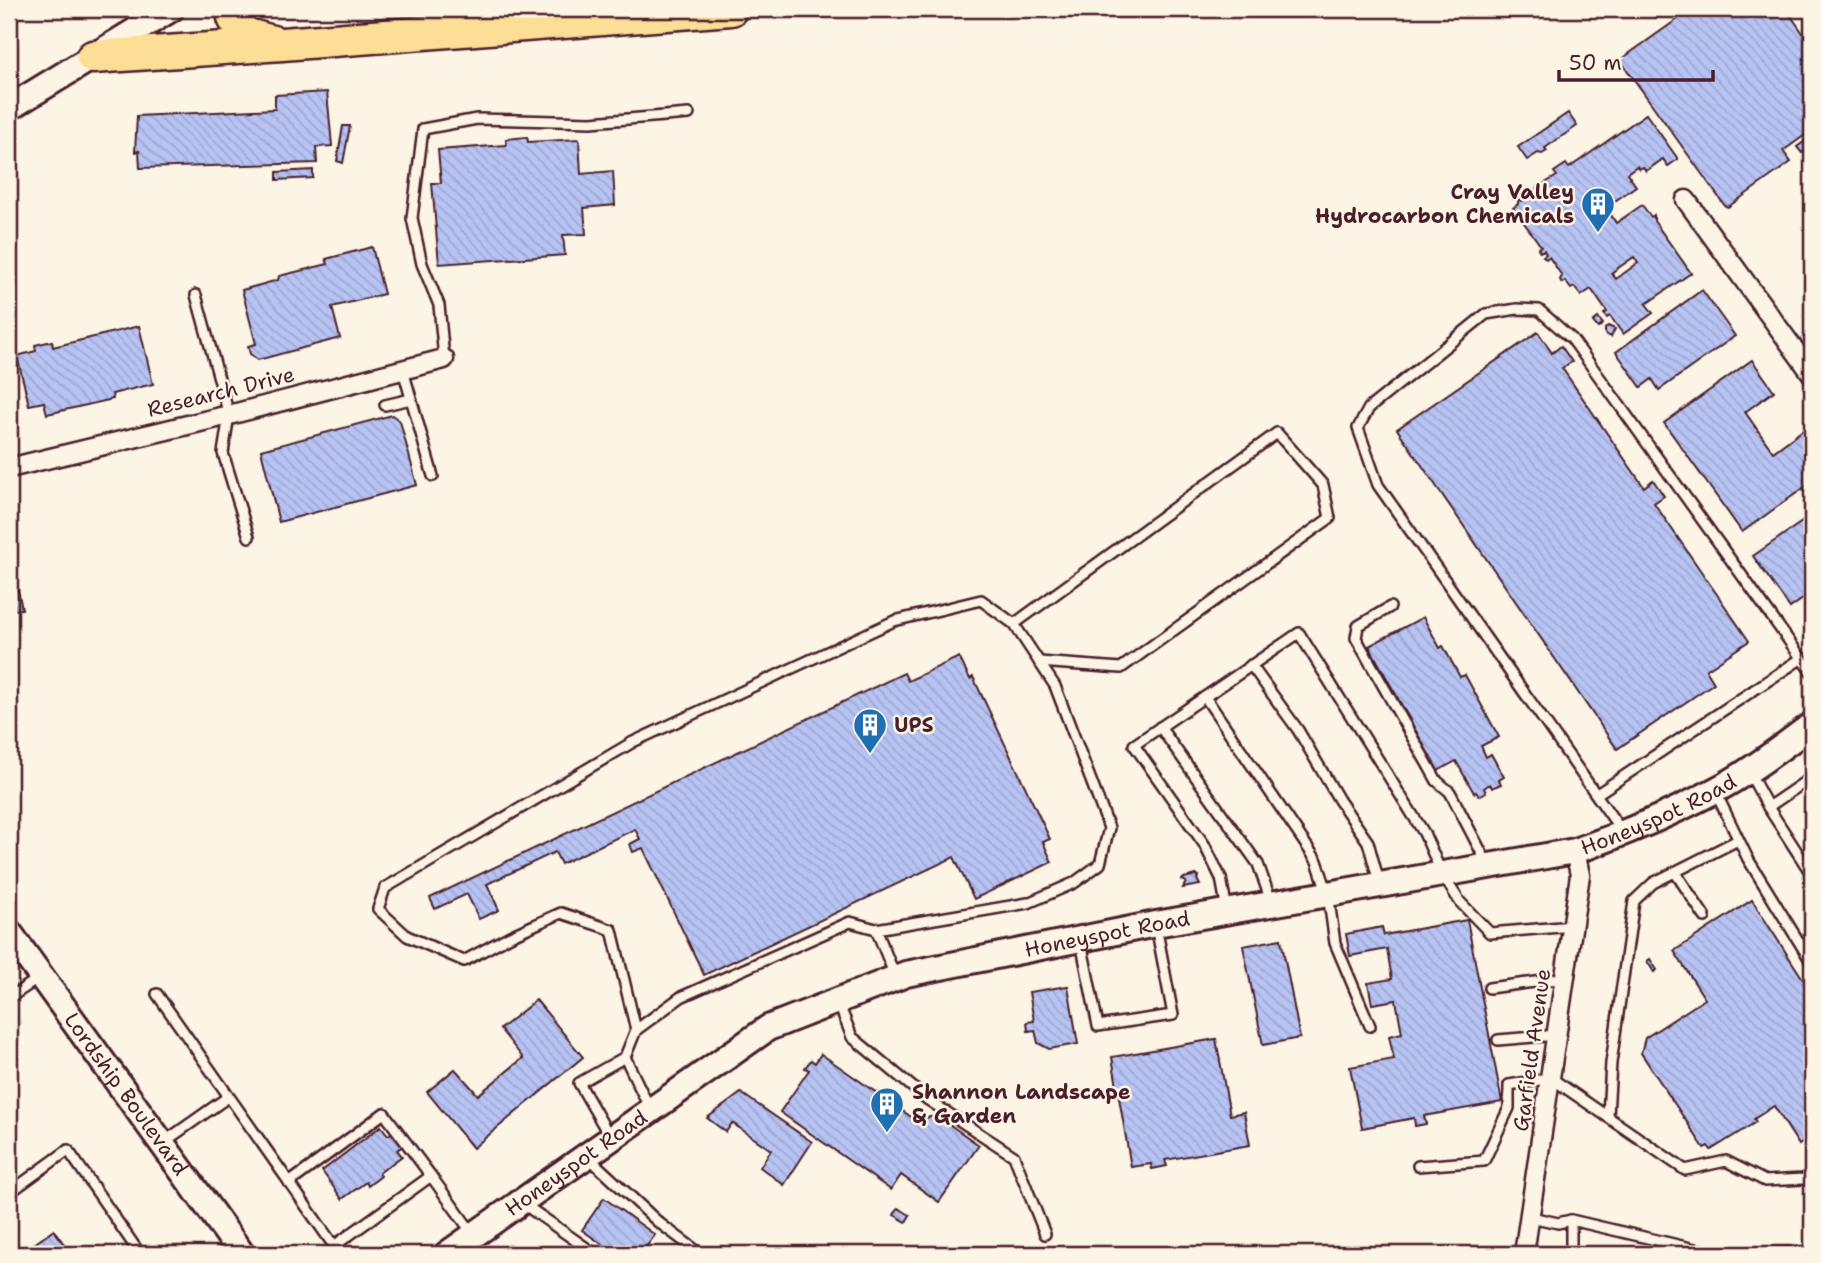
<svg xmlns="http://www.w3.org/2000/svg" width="1821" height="1263" font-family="'Shantell Sans',sans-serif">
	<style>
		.built { fill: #e7e6e9 }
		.building { fill: url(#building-back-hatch); stroke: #4a1f2b; stroke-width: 2; fill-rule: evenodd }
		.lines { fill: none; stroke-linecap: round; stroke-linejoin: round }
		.lane-casing { stroke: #4a1f2b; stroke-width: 14 }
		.street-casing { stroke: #4a1f2b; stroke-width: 23 }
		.secondary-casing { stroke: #4a1f2b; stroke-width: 30 }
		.highway-casing { stroke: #4a1f2b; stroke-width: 37 }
		.lane { stroke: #fcf5e5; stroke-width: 9 }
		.street { stroke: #fcf5e5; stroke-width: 18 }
		.secondary { stroke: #fcf5e5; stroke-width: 24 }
		.highway { stroke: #fcde96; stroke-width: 32 }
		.labels { text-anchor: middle; stroke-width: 5; stroke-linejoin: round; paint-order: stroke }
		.poi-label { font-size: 21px; font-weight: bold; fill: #4a1f2b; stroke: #fcf5e5; text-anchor: start }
		.street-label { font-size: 21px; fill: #4a1f2b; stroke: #fcf5e5 }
	</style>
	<defs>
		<pattern id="building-back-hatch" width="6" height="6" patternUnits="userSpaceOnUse" patternTransform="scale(1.75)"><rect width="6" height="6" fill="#b6c3f3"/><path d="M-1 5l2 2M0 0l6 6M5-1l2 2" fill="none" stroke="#9ea7d0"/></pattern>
	</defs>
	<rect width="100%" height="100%" fill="#fcf5e5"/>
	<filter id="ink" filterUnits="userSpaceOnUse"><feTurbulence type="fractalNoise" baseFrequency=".0143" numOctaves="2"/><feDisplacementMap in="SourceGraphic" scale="14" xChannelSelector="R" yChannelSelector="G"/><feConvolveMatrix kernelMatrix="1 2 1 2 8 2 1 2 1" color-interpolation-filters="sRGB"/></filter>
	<g filter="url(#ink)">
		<polygon class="built" points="9,1003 23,1023 9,1033"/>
		<g class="building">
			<polygon points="1692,9 1786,9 1812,46 1812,130 1783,151 1791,162 1728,207 1725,206 1620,60"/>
			<polygon points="327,92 332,146 316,147 317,163 140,168 139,151 135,152 137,116 275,109 275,95"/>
			<polygon points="1568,113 1577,126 1545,148 1547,151 1542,154 1538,153 1527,160 1518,147"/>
			<path d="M1646 114 1678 159 1668 166 1663 159 1646 171 1643 167 1639 169 1637 166 1627 173 1636 186 1612 203 1603 189 1596 195 1605 208 1607 218 1611 215 1616 223 1642 205 1651 217 1654 215V221L1691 273 1646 304 1653 313 1623 334 1610 316 1607 318 1604 314 1607 312 1591 289 1581 296 1574 287 1571 289 1565 281 1562 283 1560 280 1562 276 1549 257 1546 259 1543 256 1546 254 1544 250 1540 252 1538 248 1541 246 1513 208 1518 204V199L1522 201 1538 187 1557 176 1554 172 1566 164 1569 168ZM1634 257 1638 263 1616 279 1611 273Z"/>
			<polygon points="343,126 350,126 343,163 337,161"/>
			<polygon points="1812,136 1812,145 1802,153 1797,147"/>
			<polygon points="527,137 528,142 579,139 581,174 613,171 615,205 584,208 586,234 563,235 565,255 439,264 432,183 441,183 438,150 506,145 506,139"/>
			<polygon points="313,170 313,178 277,180 277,172"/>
			<polygon points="372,247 384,294 332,307 340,338 258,360 250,354 248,346 256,344 242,290 278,280 279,276 328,264 326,259"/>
			<polygon points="1702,290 1735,336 1659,390 1652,379 1641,387 1616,352"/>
			<polygon points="1598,318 1603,324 1598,328 1593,322"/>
			<polygon points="139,326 153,384 112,394 113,399 47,414 44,402 29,405 17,356 36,351 35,345 52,341 53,347"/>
			<polygon points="1608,326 1615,329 1611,337 1605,334 1605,329"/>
			<polygon points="1538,332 1552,353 1561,346 1572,362 1562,368 1644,487 1653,480 1664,496 1654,503 1749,641 1706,670 1714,683 1617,749 1397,429"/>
			<polygon points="1752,360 1774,391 1745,412 1773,452 1803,430 1812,443 1812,482 1742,532 1664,423"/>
			<polygon points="392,415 400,421 417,485 279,522 261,450"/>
			<polygon points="1809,517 1812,522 1812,604 1807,596 1790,608 1753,556"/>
			<polygon points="18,590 22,609 15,610 11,592"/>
			<polygon points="1423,617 1440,648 1443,646 1460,677 1465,675 1499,737 1481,746 1486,757 1491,754 1504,777 1499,780 1501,784 1492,788 1490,784 1484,788 1486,792 1479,796 1476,792 1474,793 1456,761 1438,771 1369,646"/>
			<polygon points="959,657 970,679 973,677 1050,839 1043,842 1052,862 974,899 954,857 704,975 643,848 633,852 630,844 640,839 635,829 561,864 555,852 487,884 499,910 479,919 467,894 435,909 430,898 904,673 908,681"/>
			<polygon points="1812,815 1812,832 1804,820"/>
			<polygon points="1196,875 1199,876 1197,879 1200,885 1183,888 1186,882 1182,880 1184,878"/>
			<polygon points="1752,900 1812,993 1812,1136 1799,1145 1774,1106 1754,1119 1756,1122 1711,1150 1708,1146 1704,1148 1641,1053 1645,1038 1705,999 1674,951"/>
			<polygon points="1467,920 1502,1102 1424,1116 1426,1124 1415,1126 1414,1118 1362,1128 1350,1067 1394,1059 1389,1036 1402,1033 1396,1000 1372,1004 1368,983 1392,979 1387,949 1350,956 1346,934 1382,927 1384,935"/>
			<polygon points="1281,939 1300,1038 1263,1045 1243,946"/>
			<polygon points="1650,959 1657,970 1654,972 1647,961"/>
			<polygon points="1068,986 1078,1044 1049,1049 1038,1043 1035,1030 1028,1031 1027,1022 1034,1021 1029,992"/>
			<polygon points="536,1000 583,1057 473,1148 427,1092 455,1069 478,1095 523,1058 500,1029"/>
			<polygon points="1216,1039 1230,1115 1244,1112 1250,1145 1165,1160 1167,1166 1152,1169 1151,1164 1131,1167 1112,1057"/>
			<polygon points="821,1054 920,1123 923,1118 937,1116 979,1145 939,1202 901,1175 891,1190 780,1112 809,1070 805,1068 811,1060 815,1063"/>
			<polygon points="741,1093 812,1142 784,1185 760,1167 771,1150 732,1123 726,1132 707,1118"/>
			<polygon points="381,1126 388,1135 393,1132 403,1146 397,1150 402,1156 379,1173 381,1176 368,1186 366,1182 342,1199 322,1171"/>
			<polygon points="604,1198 655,1235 641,1254 616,1254 582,1230"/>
			<polygon points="898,1208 910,1215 906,1222 894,1215"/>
			<polygon points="54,1230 71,1254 20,1254"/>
		</g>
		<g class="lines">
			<g class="lane-casing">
				<g id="lane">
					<polyline points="196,295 229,415 223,453 249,537"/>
					<polyline points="444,359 439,305 422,264 412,218 423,129 477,119 591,122 689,114"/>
					<polyline points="403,370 433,476"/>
					<polyline points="385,405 411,399"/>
					<polyline points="1390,607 1358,626 1356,638 1437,781 1450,792 1488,865"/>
					<polyline points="1014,624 1277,433 1323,485 1330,518 1121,668 1039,662"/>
					<polyline points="1251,665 1298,730 1339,800 1368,842 1379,882"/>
					<polyline points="1205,697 1317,861 1328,894 1335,943 1370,1026"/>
					<polyline points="1160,727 1258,864 1271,901"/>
					<polyline points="1749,772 1768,807 1812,875"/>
					<polyline points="1716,793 1748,859 1812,963"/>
					<polyline points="1597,794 1802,658"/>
					<polyline points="1768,807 1812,777"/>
					<polyline points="1621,830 1378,485 1358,428 1369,408 1486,314 1517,309 1539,310 1572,339 1812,673"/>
					<polyline points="1675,872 1705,917"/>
					<polyline points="1227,910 1221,878 1204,844 1134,745 1299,633 1424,833 1442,874 1460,902 1490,933 1573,926"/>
					<polyline points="1081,942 1098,1026 1173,1015 1156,926"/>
					<polyline points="1489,988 1565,978"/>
					<polyline points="157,994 334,1246 431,1176 473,1234"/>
					<polyline points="9,998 39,978"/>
					<polyline points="838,1002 852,1037 928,1100 1014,1156 1045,1234"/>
					<polyline points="636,1030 681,997 850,922 876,929"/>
					<polyline points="1498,1040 1557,1035"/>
					<polyline points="650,1109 625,1057 636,1030 612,930 561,913 510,936 464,961 407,936 378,909 385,888 633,742 894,621 981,600 1014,624 1055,686 1109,828 1100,864 1074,883 1028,903 876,929 895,976"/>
					<polyline points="1608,1116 1611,1063 1634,901 1653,883 1738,840"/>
					<polyline points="610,1137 579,1083 625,1057"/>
					<polyline points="164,1142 228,1097"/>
					<polyline points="588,1157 658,1222 701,1254"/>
					<polyline points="1418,1166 1484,1161 1509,1108 1509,1085 1551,1078 1685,1170 1726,1161 1765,1181 1804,1179 1812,1174"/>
					<polyline points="289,1183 384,1113 431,1176"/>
					<polyline points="9,1193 68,1150 140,1254"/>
					<polyline points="522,1203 595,1254"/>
					<polyline points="1531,1217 1558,1223 1571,1220 1716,1254"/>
					<polyline points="1571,1254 1571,1220"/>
					<polyline points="1754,1254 1812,1252"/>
				</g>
			</g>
			<g class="street-casing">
				<g id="street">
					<polyline points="1686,200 1812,374"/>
					<polyline points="9,468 229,415 444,359"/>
					<polyline points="1524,1254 1580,875 1575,851"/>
				</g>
			</g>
			<g class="secondary-casing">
				<g id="secondary">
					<polyline points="9,108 171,9"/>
					<path id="s1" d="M9 932 242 1254"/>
					<path id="s2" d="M447 1254 768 1028 906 974 1156 924 1575 851C1623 834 1669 815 1714 791 1749 773 1780 748 1812 725"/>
				</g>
			</g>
			<g class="highway-casing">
				<g id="highway">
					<polyline points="233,9 234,18 244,34 276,43"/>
					<polyline points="93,57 282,44 731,9"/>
				</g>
			</g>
			<use href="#lane" class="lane"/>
			<use href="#street" class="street"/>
			<use href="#secondary" class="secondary"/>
			<use href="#highway" class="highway"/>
		</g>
	</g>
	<defs>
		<g id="building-pin" transform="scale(1.75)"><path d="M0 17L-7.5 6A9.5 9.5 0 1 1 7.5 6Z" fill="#1f6fb2" stroke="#fcf5e5"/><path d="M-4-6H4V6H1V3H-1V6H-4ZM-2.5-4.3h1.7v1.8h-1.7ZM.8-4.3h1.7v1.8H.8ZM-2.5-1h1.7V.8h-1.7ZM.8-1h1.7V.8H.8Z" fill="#fff"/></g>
	</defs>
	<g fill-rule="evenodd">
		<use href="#building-pin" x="1598" y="204"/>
		<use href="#building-pin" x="870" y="725"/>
		<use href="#building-pin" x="887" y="1104"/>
	</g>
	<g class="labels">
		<g class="poi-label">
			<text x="1574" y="199" text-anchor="end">Cray Valley<tspan x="1574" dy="24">Hydrocarbon Chemicals</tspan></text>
			<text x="894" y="732">UPS</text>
			<text x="912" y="1099">Shannon Landscape<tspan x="912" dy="24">&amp; Garden</tspan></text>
		</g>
		<g class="street-label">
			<text transform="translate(221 392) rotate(-14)" y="7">Research Drive</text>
			<text dy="7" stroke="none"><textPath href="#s2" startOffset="1312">Honeyspot Road</textPath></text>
			<text dy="7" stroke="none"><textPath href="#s2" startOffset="746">Honeyspot Road</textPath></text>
			<text transform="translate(1532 1050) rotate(-82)" y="7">Garfield Avenue</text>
			<text dy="7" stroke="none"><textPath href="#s1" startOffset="200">Lordship Boulevard</textPath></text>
			<text dy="7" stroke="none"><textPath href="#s2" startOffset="158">Honeyspot Road</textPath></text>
		</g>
	</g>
	<rect width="1821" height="1263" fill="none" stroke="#fcf5e5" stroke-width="35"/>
	<rect x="18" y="18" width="1786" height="1228" fill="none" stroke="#4a1f2b" stroke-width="2.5" filter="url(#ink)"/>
	<path d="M1559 70v10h154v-10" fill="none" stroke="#4a1f2b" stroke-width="3.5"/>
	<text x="1569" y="70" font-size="21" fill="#4a1f2b" stroke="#fcf5e5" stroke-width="5" paint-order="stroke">50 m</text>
</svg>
